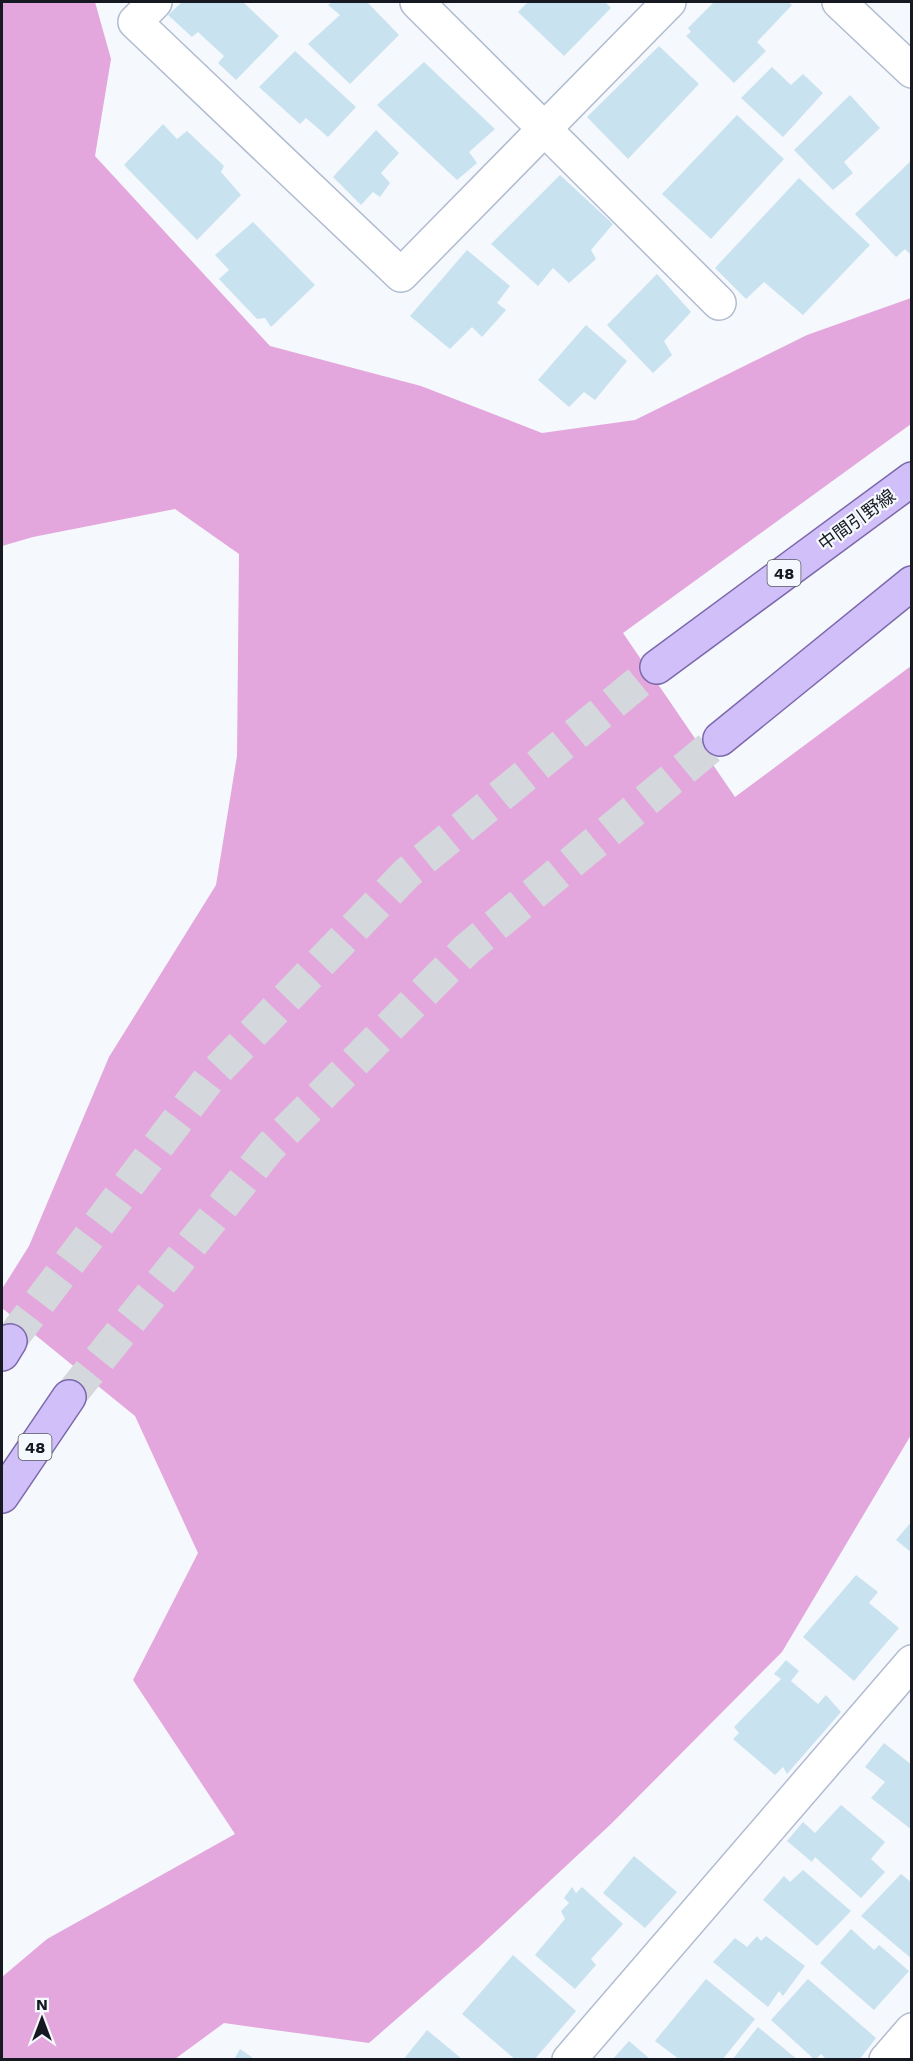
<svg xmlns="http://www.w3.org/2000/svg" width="913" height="2061" font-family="'Work Sans','Noto Sans JP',sans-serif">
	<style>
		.forest { fill: #e3a7dd }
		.building { fill: #c9e2f0 }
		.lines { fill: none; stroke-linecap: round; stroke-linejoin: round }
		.major-tunnel { stroke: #d4d7db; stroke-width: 33; stroke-dasharray: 33 16; stroke-linecap: butt }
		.minor-casing { stroke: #b1bcd1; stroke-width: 36 }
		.major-casing { stroke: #7c69ab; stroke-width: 36 }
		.minor { stroke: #fff; stroke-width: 33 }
		.major { stroke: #d1bffa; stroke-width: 33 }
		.labels { text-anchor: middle; stroke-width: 4.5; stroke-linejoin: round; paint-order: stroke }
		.shield { fill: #f5f8fc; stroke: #595c63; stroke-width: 1.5 }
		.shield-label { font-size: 16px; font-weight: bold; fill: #161921 }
		.street-label { font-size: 18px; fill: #161921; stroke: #f5f8fc }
	</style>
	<rect width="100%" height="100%" fill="#f5f8fc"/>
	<polygon class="forest" points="2,2 95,2 111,59 95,156 270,346 421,386 542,433 635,420 807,335 911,298 911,424 623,633 735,797 911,666 911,1435 782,1652 611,1824 478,1948 369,2043 224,2023 175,2059 2,2059 2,1977 47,1939 235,1834 133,1680 198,1553 135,1416 2,1308 2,1289 29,1246 109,1057 216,885 237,756 239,554 175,509 33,537 2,546"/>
	<g class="building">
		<polygon points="182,2 243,2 279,36 236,80 218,63 224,56 198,32 192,37 168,15"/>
		<polygon points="332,2 367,2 399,35 350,84 308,44 340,15 328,5"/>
		<polygon points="528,2 605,2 611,8 564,56 518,12"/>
		<polygon points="714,2 788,2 792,5 757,42 766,51 734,83 686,36 691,32 688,28"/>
		<polygon points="659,46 699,84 628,159 587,117"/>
		<polygon points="295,51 356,107 328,137 306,118 300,124 259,87"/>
		<polygon points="424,62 495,129 469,152 477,163 457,180 377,105"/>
		<polygon points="772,67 791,85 803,74 823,93 783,137 741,98"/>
		<polygon points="850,95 880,128 844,162 853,173 833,190 794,150"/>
		<polygon points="737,115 784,159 711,239 662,194"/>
		<polygon points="163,124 177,139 187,131 224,166 221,172 241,195 197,240 124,165"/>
		<polygon points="376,130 399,153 381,173 390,183 380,197 373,192 361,205 333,177"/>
		<polygon points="912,160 912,256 905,249 896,257 855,214"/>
		<polygon points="560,175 613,224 591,250 596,259 569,283 553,268 538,286 491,244"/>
		<polygon points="799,178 870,245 803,315 764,282 746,299 715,268"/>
		<polygon points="253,222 315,285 271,327 265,318 257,319 219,279 229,270 215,255"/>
		<polygon points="467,250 510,286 497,303 506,310 482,337 472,327 450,349 410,316"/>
		<polygon points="657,274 691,312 664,341 672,355 653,373 607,325"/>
		<polygon points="586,325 627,361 595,400 584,392 569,407 538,380"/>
		<polygon points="912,1521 912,1553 896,1540"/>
		<polygon points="856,1575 878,1592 869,1603 899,1628 854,1681 803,1637"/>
		<polygon points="786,1660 799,1671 791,1681 818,1704 826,1695 841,1712 787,1774 783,1767 775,1775 733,1739 739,1733 734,1727 781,1679 774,1674"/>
		<polygon points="884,1743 912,1765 912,1830 871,1798 885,1782 865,1767"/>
		<polygon points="841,1805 885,1842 871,1859 885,1872 861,1898 815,1857 812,1862 787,1841 803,1822 815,1833"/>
		<polygon points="634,1856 677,1892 645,1928 603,1893"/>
		<polygon points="803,1870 851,1911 817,1946 763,1900 784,1876 790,1882"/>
		<polygon points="901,1874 912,1883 912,1959 861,1916"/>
		<polygon points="572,1887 576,1893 582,1887 623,1924 591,1959 596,1965 575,1989 535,1955 565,1919 561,1911 569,1903 564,1898"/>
		<polygon points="851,1929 874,1950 879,1945 909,1971 874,2010 820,1963"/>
		<polygon points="757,1936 761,1941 766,1936 805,1966 783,1996 779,1991 768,2007 713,1962 735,1938 747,1947"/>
		<polygon points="513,1955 576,2011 534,2060 516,2060 462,2014"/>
		<polygon points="706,1979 755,2019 722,2060 680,2060 655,2041"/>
		<polygon points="808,1979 876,2038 859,2060 851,2058 850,2060 827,2060 821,2054 815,2060 771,2020"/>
		<polygon points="758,2027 798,2060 732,2060"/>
		<polygon points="427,2030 463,2060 403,2060"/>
		<polygon points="629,2041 651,2060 612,2060"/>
		<polygon points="240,2049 256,2060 234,2060"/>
	</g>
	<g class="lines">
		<g class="major-tunnel">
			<polyline points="10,1341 208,1080 407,873 657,667"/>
			<polyline points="69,1397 270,1147 467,949 720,739"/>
		</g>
		<g class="minor-casing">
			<g id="minor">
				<polyline points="155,2 135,22 401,275 669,2"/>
				<polyline points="417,2 719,303"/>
				<polyline points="839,2 912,71"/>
				<polyline points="569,2060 912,1662"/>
				<polyline points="886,2060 912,2030"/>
			</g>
		</g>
		<g class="major-casing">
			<g id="major">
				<polyline points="657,667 912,479"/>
				<polyline points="720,739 912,583"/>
				<polyline points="2,1354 10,1341"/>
				<polyline points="2,1496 69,1397"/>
			</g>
		</g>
		<use href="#minor" class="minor"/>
		<use href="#major" class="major"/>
	</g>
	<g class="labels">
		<g class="shield">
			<rect x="767.5" y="560" width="33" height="26" rx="4.5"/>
			<rect x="18.5" y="1434" width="33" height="26" rx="4.5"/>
		</g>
		<g class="shield-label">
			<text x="784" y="579">48</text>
			<text x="35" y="1453">48</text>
		</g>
		<g class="street-label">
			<text transform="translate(857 520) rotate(-36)" y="6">中間引野線</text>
		</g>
	</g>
	<rect width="913" height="2061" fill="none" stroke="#161921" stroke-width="6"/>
	<g transform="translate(42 2019)" stroke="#f5f8fc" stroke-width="4.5" paint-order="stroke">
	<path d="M0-4.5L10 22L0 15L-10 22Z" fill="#161921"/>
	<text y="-9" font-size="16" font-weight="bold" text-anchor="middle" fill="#161921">N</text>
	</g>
</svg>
